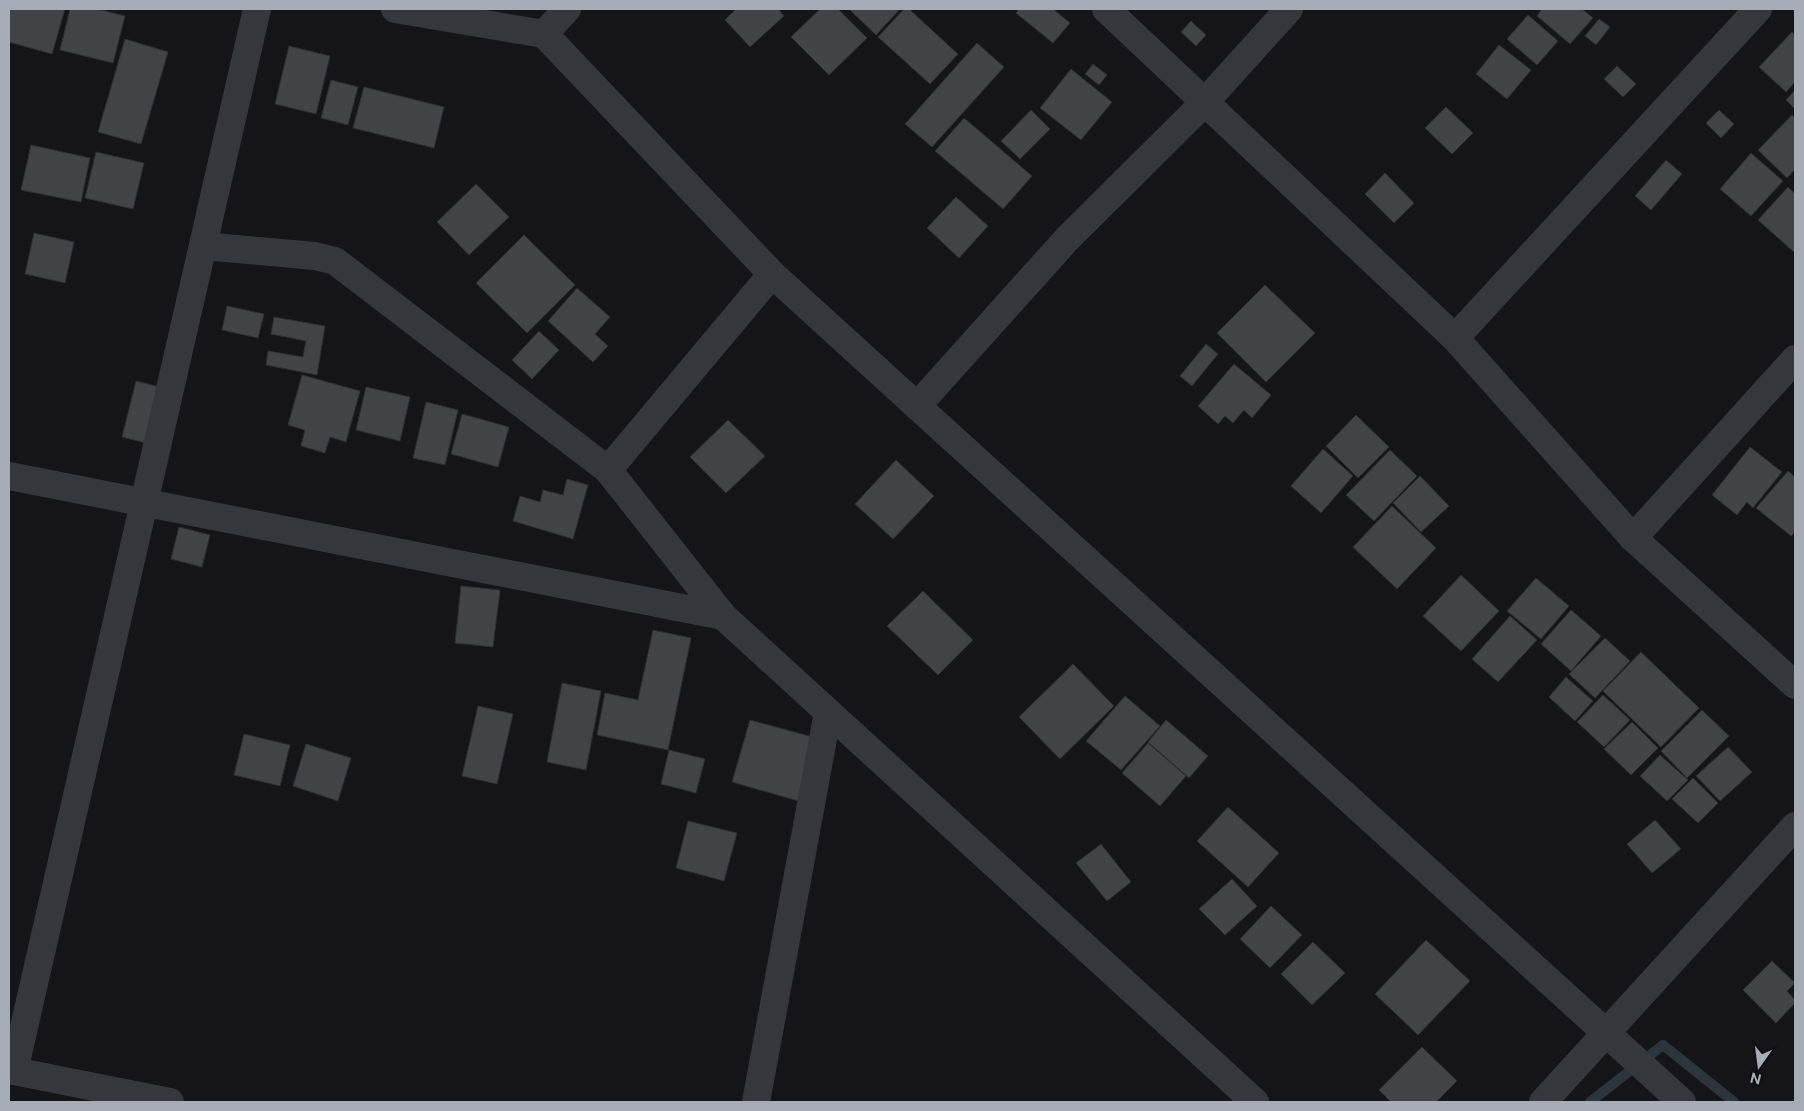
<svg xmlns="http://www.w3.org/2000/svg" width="1804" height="1111" font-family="'Public Sans',sans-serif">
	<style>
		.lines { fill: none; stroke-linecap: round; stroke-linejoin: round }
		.stream { stroke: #2b353b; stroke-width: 10 }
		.building { fill: #414347; stroke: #2f2f33 }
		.minor { stroke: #36373c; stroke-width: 28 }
	</style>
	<rect width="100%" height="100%" fill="#151517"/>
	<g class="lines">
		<polyline class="stream" points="1590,1102 1663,1045 1734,1102"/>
	</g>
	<g class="building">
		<polygon points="10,9 65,9 52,54 9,42 9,15"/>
		<polygon points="70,9 97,9 125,16 113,63 60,50"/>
		<polygon points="736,9 778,9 784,16 750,47 725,20"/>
		<polygon points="820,9 838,9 867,38 829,75 791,37"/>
		<polygon points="849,9 900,9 876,35"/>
		<polygon points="904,9 909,9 958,54 930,84 878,37"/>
		<polygon points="1019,9 1053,9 1070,23 1053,43 1016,13"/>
		<polygon points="1542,9 1582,9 1593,18 1570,44 1537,16"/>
		<polygon points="1528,15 1558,41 1537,65 1507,39"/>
		<polygon points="1599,19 1610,27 1596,45 1585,36"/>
		<polygon points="1191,21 1206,35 1196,46 1181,32"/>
		<polygon points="1792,32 1795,35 1795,82 1786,92 1759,67"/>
		<polygon points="125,39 168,52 141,144 98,132"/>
		<polygon points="977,43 1004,67 932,147 905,124"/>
		<polygon points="1499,45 1531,70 1507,99 1476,74"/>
		<polygon points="289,46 330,56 316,114 275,104"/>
		<polygon points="1093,64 1107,75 1099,85 1085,74"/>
		<polygon points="1617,66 1636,84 1623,97 1604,79"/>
		<polygon points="1071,69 1112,102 1081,140 1040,108"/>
		<polygon points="331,80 358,87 348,125 321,118"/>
		<polygon points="364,87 444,107 434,148 353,128"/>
		<polygon points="1795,90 1795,109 1786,100"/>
		<polygon points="1446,107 1473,133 1452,154 1425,128"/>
		<polygon points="1031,110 1050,129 1020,159 1001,141"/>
		<polygon points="1719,110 1734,124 1721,138 1706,123"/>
		<polygon points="1792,115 1795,118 1795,169 1787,178 1758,150"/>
		<polygon points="964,118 1032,176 1003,209 935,151"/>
		<polygon points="31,145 90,158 81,202 21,190"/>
		<polygon points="96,152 144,163 133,209 85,198"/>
		<polygon points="1751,153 1783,181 1751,216 1720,189"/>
		<polygon points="1666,160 1682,174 1651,210 1635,196"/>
		<polygon points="1385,173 1414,203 1394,223 1365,194"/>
		<polygon points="476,184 509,217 469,255 437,222"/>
		<polygon points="1788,187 1795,194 1795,253 1758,220"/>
		<polygon points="956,197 988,226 959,258 927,228"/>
		<polygon points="34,233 74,242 65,283 25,274"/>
		<polygon points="524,235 575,285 527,333 476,283"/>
		<polygon points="1265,285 1315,333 1266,382 1217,333"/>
		<polygon points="577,288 610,317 595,334 608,346 593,362 548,321"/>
		<polygon points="227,306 264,314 258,338 222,330"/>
		<polygon points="274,317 325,326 317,375 266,365 268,351 303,357 306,341 271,334"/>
		<polygon points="539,331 559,350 532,379 512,360"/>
		<polygon points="1206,344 1218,354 1192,386 1180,376"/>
		<polygon points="1234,364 1271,395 1252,418 1244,410 1233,423 1225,416 1218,424 1198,406"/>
		<polygon points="302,375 360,391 346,442 330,437 325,453 301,446 305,430 288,425"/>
		<polygon points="136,381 164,388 150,444 122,437"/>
		<polygon points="366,387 410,397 400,441 356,430"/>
		<polygon points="426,402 458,410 445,465 413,458"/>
		<polygon points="462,414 509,427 498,467 451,454"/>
		<polygon points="1356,415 1389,447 1358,478 1326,446"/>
		<polygon points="728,420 765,456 726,493 690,457"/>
		<polygon points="1750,447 1782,472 1753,508 1747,502 1737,515 1712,495"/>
		<polygon points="1323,449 1353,476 1321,513 1291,486"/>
		<polygon points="1390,450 1417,476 1374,521 1346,495"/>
		<polygon points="896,460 934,496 893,539 855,504"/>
		<polygon points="1788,471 1795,477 1795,532 1791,536 1756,508"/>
		<polygon points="1420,476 1449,506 1421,532 1393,503"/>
		<polygon points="567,479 588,485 573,539 513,521 520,496 540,502 543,490 563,495"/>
		<polygon points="1392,506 1436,548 1397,589 1353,547"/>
		<polygon points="179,527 210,535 202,567 171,559"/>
		<polygon points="1461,575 1499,611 1461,651 1423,616"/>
		<polygon points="1536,578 1569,606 1541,639 1507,611"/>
		<polygon points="461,586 500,590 493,647 455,643"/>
		<polygon points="923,591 973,640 938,675 887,626"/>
		<polygon points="1571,610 1601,636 1571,671 1541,644"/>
		<polygon points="1510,616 1537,640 1498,682 1472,659"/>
		<polygon points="653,630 691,638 668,750 597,735 605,693 638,700"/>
		<polygon points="1605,638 1630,661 1595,698 1569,674"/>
		<polygon points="1641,652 1699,708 1661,747 1603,691"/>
		<polygon points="1073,664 1114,706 1060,759 1019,717"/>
		<polygon points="1566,677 1593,701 1575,721 1549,697"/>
		<polygon points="562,683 601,691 586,770 547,762"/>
		<polygon points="1603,695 1630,720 1604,747 1577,722"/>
		<polygon points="1125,696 1160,726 1121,770 1086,741"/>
		<polygon points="478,706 513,714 497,784 462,776"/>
		<polygon points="1702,710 1729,736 1687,778 1661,751"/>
		<polygon points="750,720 820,739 802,802 732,782"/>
		<polygon points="1166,720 1208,756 1189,778 1148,742"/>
		<polygon points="1632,722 1658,748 1631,775 1604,749"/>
		<polygon points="244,734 290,745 280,786 234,775"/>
		<polygon points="1148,743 1186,776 1160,806 1122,773"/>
		<polygon points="306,744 351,758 338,801 293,786"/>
		<polygon points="1728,747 1752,772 1720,801 1696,776"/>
		<polygon points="669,750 705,759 696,793 661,784"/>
		<polygon points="1660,755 1688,780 1667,801 1640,776"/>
		<polygon points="1693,778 1718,803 1698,823 1672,799"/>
		<polygon points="1228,807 1279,853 1248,887 1197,841"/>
		<polygon points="1655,820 1681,849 1652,873 1627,844"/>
		<polygon points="688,821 737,833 724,881 676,868"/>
		<polygon points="1101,844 1131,882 1107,901 1076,863"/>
		<polygon points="1232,879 1257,906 1225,935 1199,909"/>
		<polygon points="1271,906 1302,935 1270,968 1240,939"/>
		<polygon points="1426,940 1470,981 1418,1035 1375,994"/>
		<polygon points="1313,942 1345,973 1312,1005 1281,974"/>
		<polygon points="1772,961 1795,983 1787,991 1795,1000 1795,1003 1776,1023 1743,990"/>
		<polygon points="1422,1047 1457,1081 1436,1102 1391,1102 1379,1090"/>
	</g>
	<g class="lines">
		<g class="minor">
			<polyline points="395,9 544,34 772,274 1682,1102"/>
			<polyline points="1106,9 1455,338 1633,538 1795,685"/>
			<polyline points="544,34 567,9"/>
			<polyline points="203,246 315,256 335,261 608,470 723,616 1255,1102"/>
			<polyline points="1455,338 1758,9"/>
			<polyline points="917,406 1067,239 1204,103 1289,9"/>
			<polyline points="608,470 772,274"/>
			<polyline points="9,476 723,616"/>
			<polyline points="1633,538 1795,359"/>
			<polyline points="9,1070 170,1102"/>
			<polyline points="14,1071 257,9"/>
			<polyline points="756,1102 828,712"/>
			<polyline points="1543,1102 1795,826"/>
		</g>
	</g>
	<rect width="1804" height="1111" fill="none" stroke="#a7adb7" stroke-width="20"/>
	<g transform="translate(1759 1066) rotate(194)" stroke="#101012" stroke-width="4" paint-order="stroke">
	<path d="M0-4L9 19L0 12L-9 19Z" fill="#a7adb7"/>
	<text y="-8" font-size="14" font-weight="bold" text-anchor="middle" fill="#a7adb7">N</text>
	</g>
</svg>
